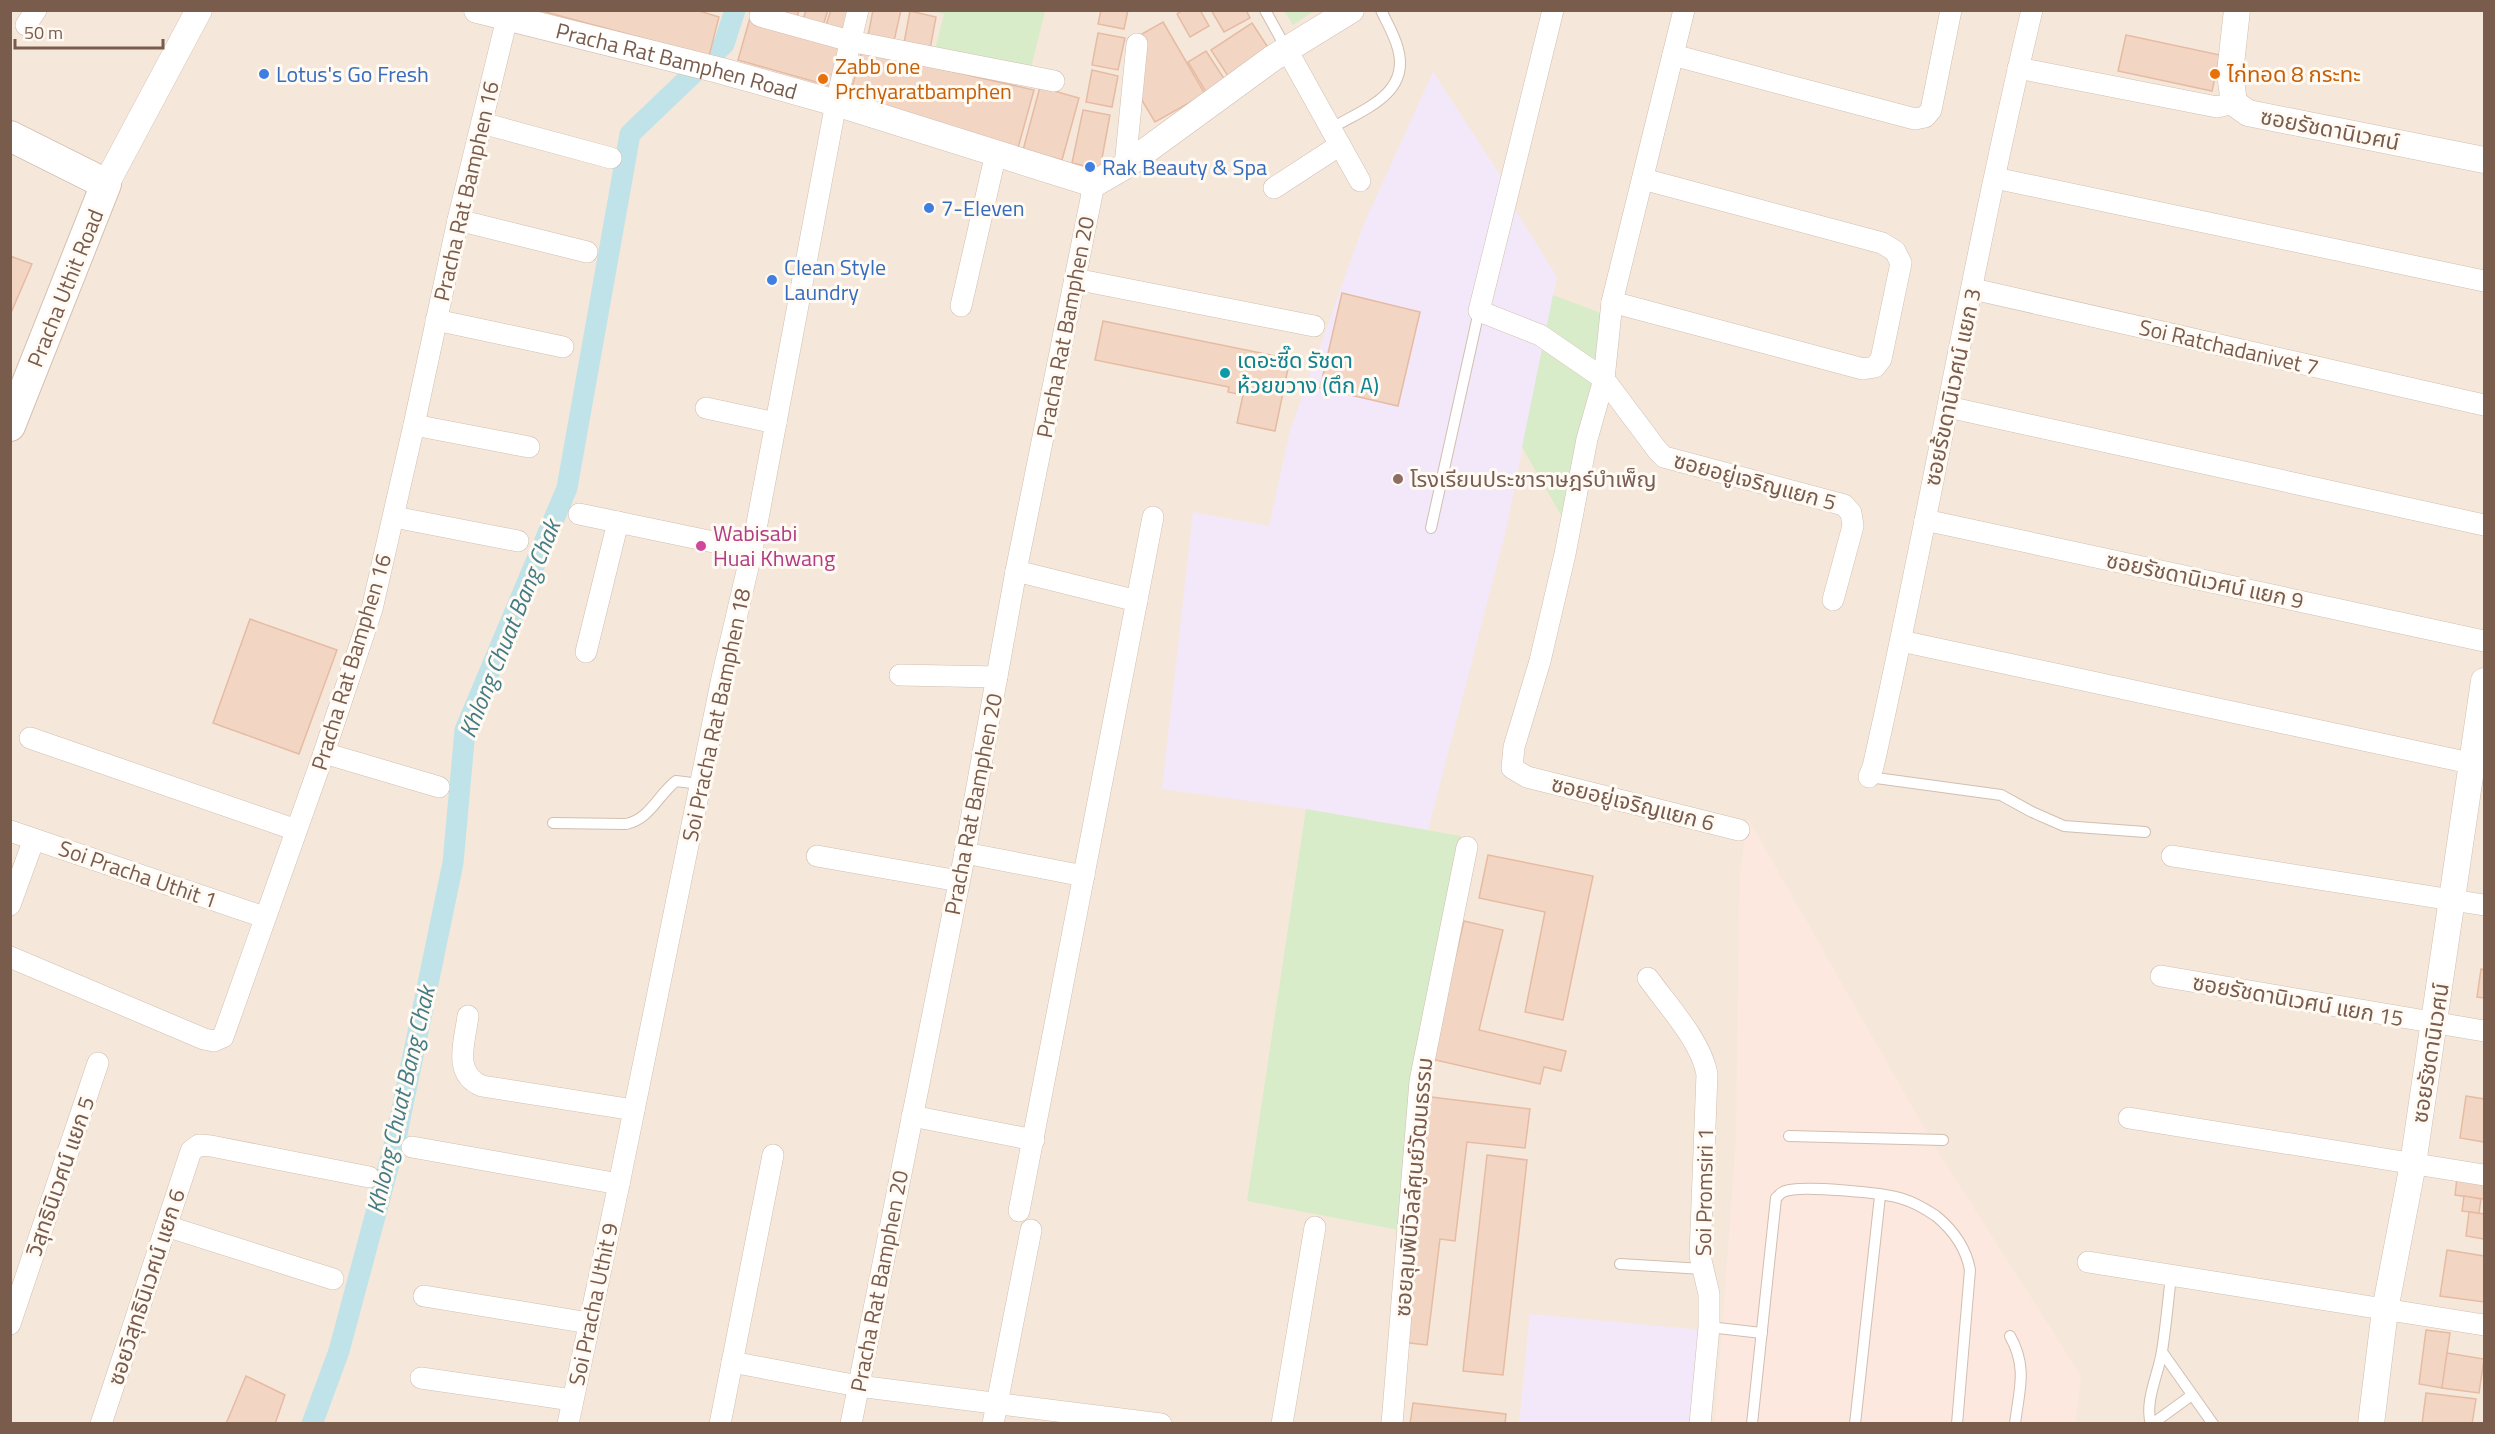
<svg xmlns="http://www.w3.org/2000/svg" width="2495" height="1434" font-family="'Titillium Web','Noto Sans Thai',sans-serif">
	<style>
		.residential { fill: #f5e8da }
		.commercial { fill: #fde8e0 }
		.education { fill: #f3e8fa }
		.green { fill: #d8ecc9 }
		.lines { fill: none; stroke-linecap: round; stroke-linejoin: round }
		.canal { stroke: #bfe3e8; stroke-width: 21 }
		.building { fill: #f3d5c3; stroke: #e6bba3; stroke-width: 1.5 }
		.service-casing { stroke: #d1beb0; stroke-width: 12 }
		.minor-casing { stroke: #d1beb0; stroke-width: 22 }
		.tertiary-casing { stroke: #d1beb0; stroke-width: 27 }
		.secondary-casing { stroke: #d6c0b0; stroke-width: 32 }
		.service { stroke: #fff; stroke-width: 10 }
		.minor { stroke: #fff; stroke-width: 21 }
		.tertiary { stroke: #fff; stroke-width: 26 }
		.secondary { stroke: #fff; stroke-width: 30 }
		.shop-dot { fill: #3f7fe0; stroke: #fffaf3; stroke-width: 2 }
		.food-dot { fill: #e8710a; stroke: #fffaf3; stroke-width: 2 }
		.culture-dot { fill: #0f9aa8; stroke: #fffaf3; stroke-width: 2 }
		.education-dot { fill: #8d6e63; stroke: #fffaf3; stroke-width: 2 }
		.hotel-dot { fill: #d1479c; stroke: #fffaf3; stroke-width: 2 }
		.labels { text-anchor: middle; stroke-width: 6; stroke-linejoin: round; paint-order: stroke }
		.street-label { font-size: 22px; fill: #7a5c4d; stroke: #fffaf3 }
		.food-label { font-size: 22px; fill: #c56008; stroke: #fffaf3; text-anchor: start }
		.shop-label { font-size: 22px; fill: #366cbe; stroke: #fffaf3; text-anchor: start }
		.culture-label { font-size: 22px; fill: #0d838f; stroke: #fffaf3; text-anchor: start }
		.education-label { font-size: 22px; fill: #785e54; stroke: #fffaf3; text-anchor: start }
		.hotel-label { font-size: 22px; fill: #b23c85; stroke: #fffaf3; text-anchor: start }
		.water-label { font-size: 24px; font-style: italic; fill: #437c86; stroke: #fffaf3 }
	</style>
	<rect width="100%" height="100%" fill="#fdf6ec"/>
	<polygon class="residential" points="10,11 2484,11 2484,1423 11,1423"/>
	<polygon class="commercial" points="1748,819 1938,1152 2081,1376 2075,1423 1715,1424 1736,1142 1740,873"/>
	<g class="education">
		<polygon points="1433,72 1504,181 1516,211 1557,277 1506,530 1428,830 1306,809 1162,789 1193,512 1269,526 1290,431 1363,226"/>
		<polygon points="1530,1314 1703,1330 1694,1423 1519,1424"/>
	</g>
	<g class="green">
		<polygon points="930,11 1045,11 1031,68 935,49 944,14"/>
		<polygon points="1284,11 1314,11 1293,25"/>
		<polygon points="1553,295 1606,315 1566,524 1522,447"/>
		<polygon points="1306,809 1461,836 1415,1058 1399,1230 1247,1201"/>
	</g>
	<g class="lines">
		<polyline class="canal" points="312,1424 339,1351 396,1138 453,863 465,730 567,488 630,134 724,44 735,10"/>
	</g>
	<g class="building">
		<polygon points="538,10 696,10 719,17 709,56"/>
		<polygon points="777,10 799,10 796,21"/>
		<polygon points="806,10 828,10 822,29 802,23"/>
		<polygon points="831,10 853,10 846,34 825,28"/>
		<polygon points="873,10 901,10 894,41 868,36"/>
		<polygon points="1101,10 1128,10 1124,29 1098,24"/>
		<polygon points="1183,10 1200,10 1209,26 1190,37 1177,14"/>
		<polygon points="1211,10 1246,10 1250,18 1224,32"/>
		<polygon points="910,11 936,17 930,49 904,43"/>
		<polygon points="750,18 842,43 830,86 738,60"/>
		<polygon points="1163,22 1205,94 1155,122 1134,87 1142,34"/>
		<polygon points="1252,23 1269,49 1228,76 1211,50"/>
		<polygon points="1098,33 1125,38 1118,70 1092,65"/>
		<polygon points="2126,35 2220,55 2212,91 2118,71"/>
		<polygon points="862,51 1034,90 1018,148 850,95"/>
		<polygon points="1206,51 1225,80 1206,92 1188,62"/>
		<polygon points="1092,70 1118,76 1112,107 1086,102"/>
		<polygon points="1040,87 1079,98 1062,160 1023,150"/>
		<polygon points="1083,110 1110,115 1100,169 1072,163"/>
		<polygon points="10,256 32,264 10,315"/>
		<polygon points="1342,293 1420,312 1398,406 1320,388"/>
		<polygon points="1103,321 1290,359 1275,431 1237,423 1243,395 1228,392 1229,387 1095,360"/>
		<polygon points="250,619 337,650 299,754 213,723"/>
		<polygon points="1488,855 1593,876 1563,1020 1525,1012 1545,912 1479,898"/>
		<polygon points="1464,921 1503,930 1479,1030 1566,1051 1561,1071 1544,1067 1540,1084 1431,1059"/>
		<polygon points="2481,969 2484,970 2484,998 2477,997"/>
		<polygon points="2466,1096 2484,1099 2484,1142 2460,1138"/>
		<polygon points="1431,1097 1530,1109 1525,1148 1467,1142 1455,1241 1440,1239 1427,1345 1401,1342"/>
		<polygon points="1487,1155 1527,1160 1503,1375 1463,1371"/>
		<polygon points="2457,1178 2484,1182 2484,1199 2455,1195"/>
		<polygon points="2464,1196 2481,1199 2479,1213 2462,1211"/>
		<polygon points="2469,1212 2484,1214 2484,1239 2466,1236"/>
		<polygon points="2447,1250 2484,1256 2484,1302 2440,1296"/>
		<polygon points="2426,1330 2450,1333 2442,1388 2419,1384"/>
		<polygon points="2447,1353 2484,1359 2479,1393 2442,1388"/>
		<polygon points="246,1376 285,1395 275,1424 226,1424"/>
		<polygon points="2426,1393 2476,1399 2472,1424 2422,1424"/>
		<polygon points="1413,1403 1506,1414 1505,1424 1410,1424"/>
	</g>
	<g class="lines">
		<g class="service-casing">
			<g id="service">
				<polyline points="1265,10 1287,50"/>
				<path d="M1337 125C1367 108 1410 92 1398 49 1395 36 1387 23 1381 10"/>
				<polyline points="1431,528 1479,311"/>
				<polyline points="1869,777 2001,795 2032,812 2064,826 2145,832"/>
				<path d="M553 823 626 824C650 819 658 795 676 781L700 784"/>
				<polyline points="1789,1136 1943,1140"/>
				<polyline points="1620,1264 1703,1269"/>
				<polyline points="1709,1327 1762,1333"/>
				<path d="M2010 1336C2028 1368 2019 1390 2015 1424"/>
				<polyline points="2162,1352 2213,1424"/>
				<path d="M1752 1424 1776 1198C1779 1196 1780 1193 1783 1192 1797 1184 1886 1193 1903 1199 1913 1202 1927 1210 1936 1216 1953 1230 1966 1248 1970 1270L1957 1424"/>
				<polyline points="1855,1424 1880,1196"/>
				<path d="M2151 1424C2144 1401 2159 1373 2162 1351 2166 1326 2168 1301 2171 1276"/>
				<polyline points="2152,1424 2192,1395"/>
			</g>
		</g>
		<g class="minor-casing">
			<g id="minor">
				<polyline points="1553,10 1479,311 1540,335 1604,379 1658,451 1664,457 1844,505 1851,513 1853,526 1833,600"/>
				<polyline points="1684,10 1612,302 1604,379 1587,439 1565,554 1540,661 1514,747 1512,768 1527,777 1739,830"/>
				<polyline points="760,16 850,41 1054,81"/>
				<polyline points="26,25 36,10"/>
				<polyline points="1287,50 1360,181"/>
				<polyline points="1673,55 1915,119 1925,117 1931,110 1951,10"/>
				<polyline points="2018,68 2217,107 2234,103"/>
				<polyline points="482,123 611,158"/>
				<polyline points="1125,166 1137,44"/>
				<polyline points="1995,178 2484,281"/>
				<polyline points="1274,188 1340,145"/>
				<polyline points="458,220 587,252"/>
				<polyline points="1075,279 1314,326"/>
				<polyline points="1973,289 2484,405"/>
				<polyline points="1612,302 1863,369 1875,367 1881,359 1901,263 1895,251 1882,243 1643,179"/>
				<polyline points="961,306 996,153"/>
				<polyline points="436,320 563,347"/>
				<polyline points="1948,407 2484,525"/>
				<polyline points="706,408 776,423"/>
				<polyline points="414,425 529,447"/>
				<polyline points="579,514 752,550"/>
				<polyline points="394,517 518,541"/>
				<polyline points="1925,520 2484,641"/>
				<polyline points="1016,571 1137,601"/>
				<polyline points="1901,641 2484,766"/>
				<polyline points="586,652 618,522"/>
				<polyline points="900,675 997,677"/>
				<polyline points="30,738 296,830"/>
				<polyline points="324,753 439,787"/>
				<path d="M1869 777 1873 767C1930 516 1972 261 2032 10"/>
				<polyline points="10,831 264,917"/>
				<polyline points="965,853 1084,876"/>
				<polyline points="817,856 959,881"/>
				<polyline points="2172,856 2484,905"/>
				<polyline points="10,905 34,839"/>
				<polyline points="10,957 204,1039 214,1041 223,1037 324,753 372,609 414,425 458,220 509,10"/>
				<polyline points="2161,976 2484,1031"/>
				<path d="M1648 978C1668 1006 1701 1041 1707 1074L1700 1256 1709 1294V1327L1700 1424"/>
				<path d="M468 1016C465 1041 452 1074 482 1086L634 1110"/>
				<polyline points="912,1116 1034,1140"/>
				<polyline points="2129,1118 2484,1175"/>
				<polyline points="412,1147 619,1184"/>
				<polyline points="1019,1211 1153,517"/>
				<polyline points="166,1226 333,1279"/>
				<polyline points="2088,1262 2484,1325"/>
				<polyline points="424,1296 589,1323"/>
				<polyline points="10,1324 98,1063"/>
				<polyline points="732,1362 858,1386 1161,1424"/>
				<polyline points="421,1378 572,1400"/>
				<polyline points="101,1424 191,1151 199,1145 211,1146 369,1177"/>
				<polyline points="568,1424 619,1184 722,678 752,550 836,103 858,10"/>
				<polyline points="720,1424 773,1155"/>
				<polyline points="851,1424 965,853 1016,571 1094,184"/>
				<polyline points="993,1424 1031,1230"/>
				<polyline points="1282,1424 1315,1227"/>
				<polyline points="1392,1424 1420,1081 1467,847"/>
			</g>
		</g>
		<g class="tertiary-casing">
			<g id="tertiary">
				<path id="s1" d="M477 10 722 71 836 103 1094 184 1125 166 1273 58 1351 10"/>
				<polyline points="2237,10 2230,73 2234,103 2248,113 2484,160"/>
				<polyline points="106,184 199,10"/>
				<polyline points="2371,1424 2385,1310 2413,1164 2484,681"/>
			</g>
		</g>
		<g class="secondary-casing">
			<polyline id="secondary" points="10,136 106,184 10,426"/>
		</g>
		<use href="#service" class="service"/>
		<use href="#minor" class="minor"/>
		<use href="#tertiary" class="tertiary"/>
		<use href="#secondary" class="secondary"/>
	</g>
	<g class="shop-dot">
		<circle cx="264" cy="74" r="6"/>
		<circle cx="1090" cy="167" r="6"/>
		<circle cx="929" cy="208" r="6"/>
		<circle cx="772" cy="280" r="6"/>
	</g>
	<g class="food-dot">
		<circle cx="2215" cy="74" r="6"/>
		<circle cx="823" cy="79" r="6"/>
	</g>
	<circle class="culture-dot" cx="1225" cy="373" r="6"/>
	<circle class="education-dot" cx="1398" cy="479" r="6"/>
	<circle class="hotel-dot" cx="701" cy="546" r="6"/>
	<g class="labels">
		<g class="street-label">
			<text dy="8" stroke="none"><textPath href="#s1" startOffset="206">Pracha Rat Bamphen Road</textPath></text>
			<text transform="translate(2330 129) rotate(11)" y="8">ซอยรัชดานิเวศน์</text>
			<text transform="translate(466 191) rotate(-77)" y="8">Pracha Rat Bamphen 16</text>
			<text transform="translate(65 288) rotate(-68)" y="8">Pracha Uthit Road</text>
			<text transform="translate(1065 327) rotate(-79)" y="8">Pracha Rat Bamphen 20</text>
			<text transform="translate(2229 347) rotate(13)" y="8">Soi Ratchadanivet 7</text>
			<text transform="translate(1952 387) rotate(-78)" y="8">ซอยร้ขดานิเวศน์ แยก 3</text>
			<text transform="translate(1755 481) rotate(15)" y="8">ซอยอยู่เจริญแยก 5</text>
			<text transform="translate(2205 580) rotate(12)" y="8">ซอยรัชดานิเวศน์ แยก 9</text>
			<text transform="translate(351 662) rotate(-73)" y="8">Pracha Rat Bamphen 16</text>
			<text transform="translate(716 715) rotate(-78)" y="8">Soi Pracha Rat Bamphen 18</text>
			<text transform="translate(1633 803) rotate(14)" y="8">ซอยอยู่เจริญแยก 6</text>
			<text transform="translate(973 804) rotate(-79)" y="8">Pracha Rat Bamphen 20</text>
			<text transform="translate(138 874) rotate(19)" y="8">Soi Pracha Uthit 1</text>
			<text transform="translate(2298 1000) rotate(10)" y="8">ซอยรัชดานิเวศน์ แยก 15</text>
			<text transform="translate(2430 1053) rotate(-81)" y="8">ซอยรัชดานิเวศน์</text>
			<text transform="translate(60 1176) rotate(-71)" y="8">วิสุทธินิเวศน์ แยก 5</text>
			<text transform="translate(1413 1187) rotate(-85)" y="8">ซอยลุมพินีวิลล์ศูนย์วัฒนธรรม</text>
			<text transform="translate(1704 1192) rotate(-89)" y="8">Soi Promsiri 1</text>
			<text transform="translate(879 1281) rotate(-79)" y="8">Pracha Rat Bamphen 20</text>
			<text transform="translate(146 1287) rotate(-72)" y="8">ซอยวิสุทธินิเวศน์ แยก 6</text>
			<text transform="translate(593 1304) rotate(-78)" y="8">Soi Pracha Uthit 9</text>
		</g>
		<g class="food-label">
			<text x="835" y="74">Zabb one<tspan x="835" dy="25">Prchyaratbamphen</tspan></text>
			<text x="2227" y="82">ไก่ทอด 8 กระทะ</text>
		</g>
		<g class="shop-label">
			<text x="276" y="82">Lotus's Go Fresh</text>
			<text x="1102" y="175">Rak Beauty &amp; Spa</text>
			<text x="941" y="216">7-Eleven</text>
			<text x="784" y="275">Clean Style<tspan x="784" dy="25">Laundry</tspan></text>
		</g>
		<g class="culture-label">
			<text x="1237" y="368">เดอะซี๊ด รัชดา<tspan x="1237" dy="25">ห้วยขวาง (ตึก A)</tspan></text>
		</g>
		<g class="education-label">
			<text x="1410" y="487">โรงเรียนประชาราษฎร์บำเพ็ญ</text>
		</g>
		<g class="hotel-label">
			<text x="713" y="541">Wabisabi<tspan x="713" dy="25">Huai Khwang</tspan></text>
		</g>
		<g class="water-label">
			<text transform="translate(510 629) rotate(-68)" y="8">Khlong Chuat Bang Chak</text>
			<text transform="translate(401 1100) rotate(-77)" y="8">Khlong Chuat Bang Chak</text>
		</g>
	</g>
	<rect width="2495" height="1434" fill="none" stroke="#7a5c4d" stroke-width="24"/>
	<path d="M15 39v9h148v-9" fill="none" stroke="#7a5c4d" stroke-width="3"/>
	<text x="24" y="39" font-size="18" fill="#7a5c4d" stroke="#fffaf3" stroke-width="4.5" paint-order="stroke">50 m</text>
</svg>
